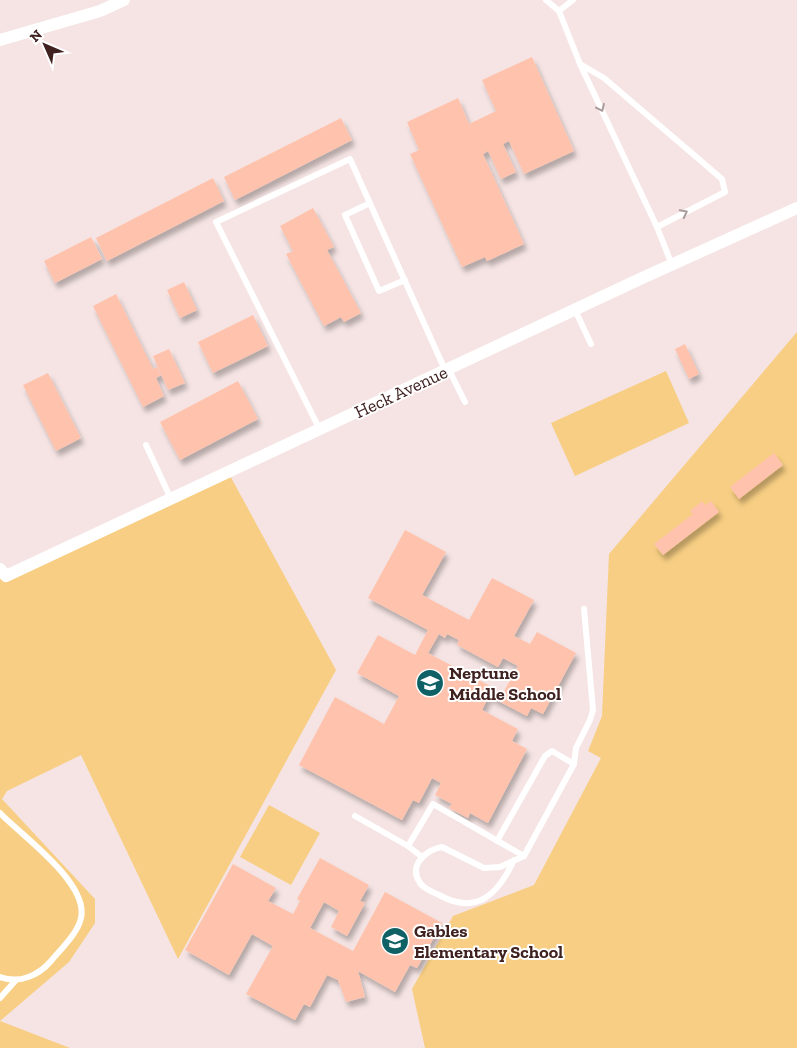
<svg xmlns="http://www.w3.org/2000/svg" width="797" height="1048" font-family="'Zilla Slab',serif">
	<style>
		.green { fill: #f7ce83 }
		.building { fill: #ffc3ad; fill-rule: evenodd; filter: url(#shadow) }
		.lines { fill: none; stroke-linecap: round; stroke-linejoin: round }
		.lane { stroke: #fff; stroke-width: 6 }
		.street { stroke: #fff; stroke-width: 12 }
		.oneway { stroke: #a99b9b }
		.labels { text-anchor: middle; stroke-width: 4; stroke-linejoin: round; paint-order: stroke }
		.street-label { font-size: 18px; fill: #3f2120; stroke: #fff }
		.poi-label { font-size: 18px; font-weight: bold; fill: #3f2120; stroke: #fff; text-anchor: start }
	</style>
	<defs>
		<filter id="shadow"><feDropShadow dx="3" dy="5.5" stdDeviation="2.5" flood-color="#0004"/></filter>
	</defs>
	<rect width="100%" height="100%" fill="#f5e4e3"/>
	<g class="green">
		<polygon points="797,332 797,1048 425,1048 412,989 453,916 534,885 601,758 588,751 602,716 609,554"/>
		<polygon points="666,371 689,423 575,476 551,423"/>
		<polygon points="228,472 336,670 178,959 81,755 7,791 2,799 95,899 95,923 69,962 0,1021 70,1048 0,1048 0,575"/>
		<polygon points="269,805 320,833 291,885 240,857"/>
	</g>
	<g class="building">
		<polygon points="532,57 574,151 524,174 509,141 503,144 516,172 501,179 488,151 483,154 524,244 487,261 485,257 462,267 410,154 419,150 407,122 458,98 469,124 496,111 482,80"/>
		<polygon points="341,118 352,140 235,200 224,177"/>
		<polygon points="213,178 224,201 107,261 96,238"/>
		<polygon points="313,208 334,247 327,250 361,313 344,322 341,317 324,326 286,254 293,251 280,226"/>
		<polygon points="91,237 102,259 55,283 44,261"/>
		<polygon points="184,282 197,310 180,318 167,290"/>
		<polygon points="116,294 153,369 157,367 161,375 156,378 164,396 143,407 93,306"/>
		<polygon points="253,315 268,346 213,373 198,342"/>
		<polygon points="685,344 699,374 689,379 675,349"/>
		<polygon points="169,349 185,383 168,390 153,356"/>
		<polygon points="48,373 81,438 56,451 23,385"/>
		<polygon points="238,381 258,419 180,460 160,422"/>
		<polygon points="774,453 783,465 739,499 730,487"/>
		<polygon points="702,501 705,505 711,501 719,512 663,555 654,544 693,514 690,511"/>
		<path d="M405 530 446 552 422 595 469 620 492 578 534 600 514 636 530 644 537 632 576 653 543 714 531 708 527 716 489 696 482 710 518 729 512 741 527 749 488 823 470 813 468 818 449 808 452 804 435 795 441 783 432 778 419 803 413 800 402 820 299 765 335 697 384 724 399 696 357 673 378 635 415 655 428 630 368 598ZM439 634 445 638 447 634 459 640 457 645 498 667 503 658 518 666 503 693 428 653Z"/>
		<polygon points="320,858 369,885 360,901 365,903 347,936 331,927 339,911 324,902 310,928 353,951 385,892 442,923 417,968 410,965 395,992 358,971 365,997 346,1002 338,980 327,975 310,1007 304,1004 295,1020 246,994 273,946 252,934 229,975 185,950 233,864 276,888 268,901 293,914 300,901 297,899"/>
	</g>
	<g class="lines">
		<g class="lane">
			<polyline points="546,0 559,11 580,64 657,227 725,192 722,179 604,78 580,64"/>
			<polyline points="559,11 573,0"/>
			<polyline points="370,203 345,215 379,291 405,280"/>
			<polyline points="657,227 672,265"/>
			<polyline points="575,310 591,344"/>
			<polyline points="449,370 465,402"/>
			<polyline points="320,430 216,222 350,159 445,370"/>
			<polyline points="146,445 171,499"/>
			<path d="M0 813C22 836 89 883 81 918 78 933 61 949 51 961 38 976 19 984 0 977"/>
			<polyline points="355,816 408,846 422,857"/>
			<polyline points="497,841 545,756 552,751 574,764"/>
			<polyline points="408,846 433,804 524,856 574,764 576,748 590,720 593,710 584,609"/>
			<path d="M514 860C498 894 477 916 439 895 433 892 424 889 420 883 408 865 426 850 442 847L484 868 500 867 524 856"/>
			<polyline points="0,998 16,980"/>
		</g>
		<g class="street">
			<polyline points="0,40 100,11 124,0"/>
			<polyline points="0,569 6,576 640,279 797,208"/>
		</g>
	</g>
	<defs><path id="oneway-chevron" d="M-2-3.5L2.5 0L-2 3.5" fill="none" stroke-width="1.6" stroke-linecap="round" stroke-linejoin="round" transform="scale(1.25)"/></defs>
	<g class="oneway">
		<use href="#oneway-chevron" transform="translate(601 108) rotate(65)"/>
		<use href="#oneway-chevron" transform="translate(684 213) rotate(-27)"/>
	</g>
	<defs>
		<g id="school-disc" transform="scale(1.4375)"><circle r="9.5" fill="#106166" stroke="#fff"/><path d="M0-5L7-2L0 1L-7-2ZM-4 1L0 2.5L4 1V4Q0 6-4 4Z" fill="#fff"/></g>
	</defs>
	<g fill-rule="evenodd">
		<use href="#school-disc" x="430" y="683"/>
		<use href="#school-disc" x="395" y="941"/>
	</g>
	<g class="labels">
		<g class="street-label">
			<text transform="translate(401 392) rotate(-25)" y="6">Heck Avenue</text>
		</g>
		<g class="poi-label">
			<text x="449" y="679">Neptune<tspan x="449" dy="21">Middle School</tspan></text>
			<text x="414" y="937">Gables<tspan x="414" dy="21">Elementary School</tspan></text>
		</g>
	</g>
	<g transform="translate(45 45) rotate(315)" stroke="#ffffff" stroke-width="4" paint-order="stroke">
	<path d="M0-4L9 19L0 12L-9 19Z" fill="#3f2120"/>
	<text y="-8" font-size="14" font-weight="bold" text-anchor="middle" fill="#3f2120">N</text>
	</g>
</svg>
